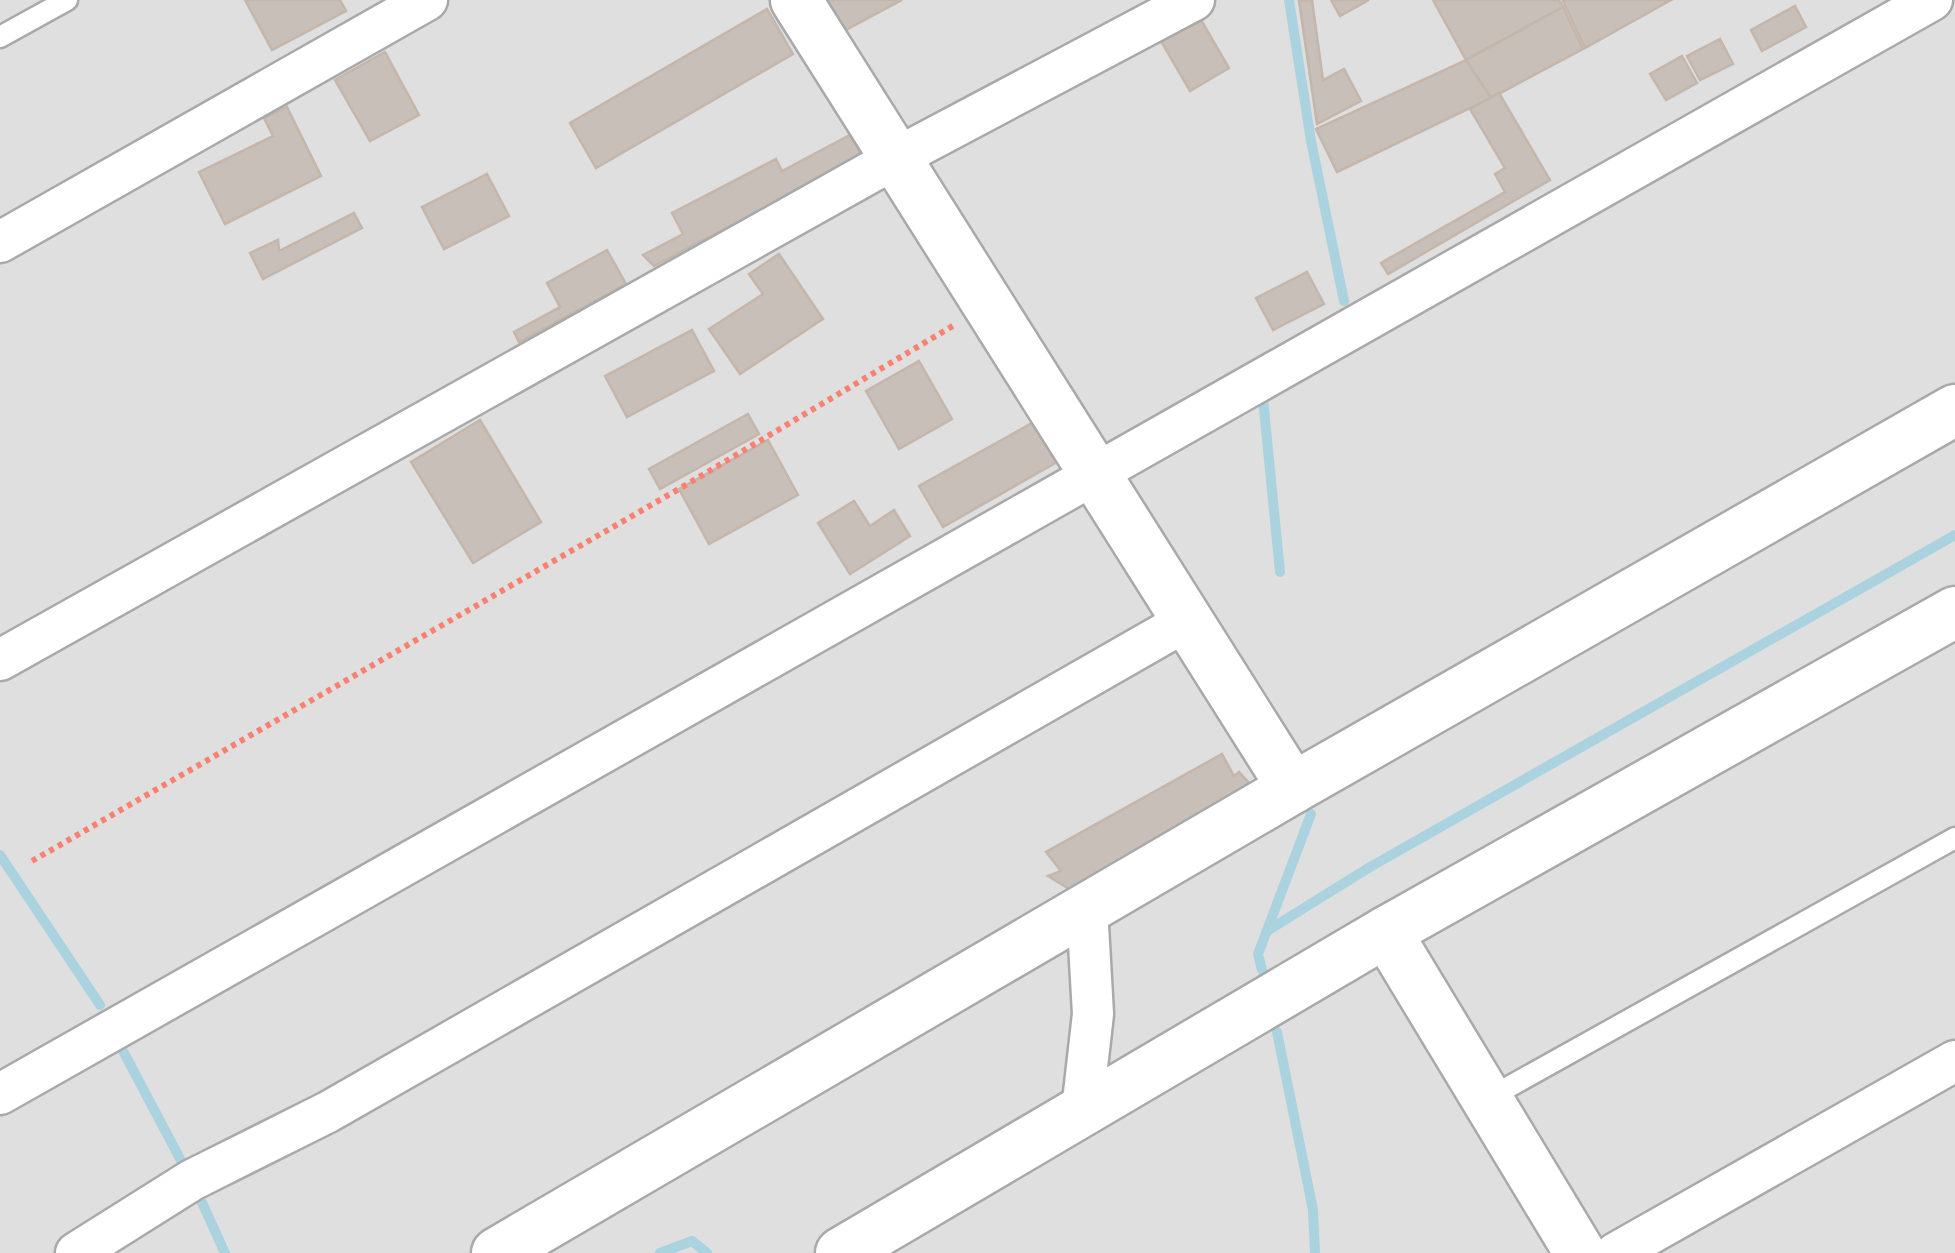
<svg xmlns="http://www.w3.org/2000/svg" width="1955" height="1253" font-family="Overpass,sans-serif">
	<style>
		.residential { fill: #e0dfdf }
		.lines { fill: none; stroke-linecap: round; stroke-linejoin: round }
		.stream { stroke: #aad3df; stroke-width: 10 }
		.building { fill: #c7bfb8; stroke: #c4b6ab; stroke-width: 2.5 }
		.service-casing { stroke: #a9a9a9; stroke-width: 25 }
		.minor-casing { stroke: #a9a9a9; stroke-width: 45 }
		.tertiary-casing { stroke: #a9a9a9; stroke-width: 55 }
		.path { stroke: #fa8072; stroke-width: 6; stroke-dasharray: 5 5; stroke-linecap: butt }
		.service { stroke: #fff; stroke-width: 20 }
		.minor { stroke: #fff; stroke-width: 40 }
		.tertiary { stroke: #fff; stroke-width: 50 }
	</style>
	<rect width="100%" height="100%" fill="#f2efe9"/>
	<rect class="residential" x="0" y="0" width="1955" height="1253"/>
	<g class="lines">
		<g class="stream">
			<polyline points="1289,0 1311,141 1344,301"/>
			<polyline points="1272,394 1263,399 1280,572"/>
			<polyline points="0,855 100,1005"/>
			<polyline points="1267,931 1370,867 1955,535"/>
			<polyline points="1262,970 1258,954 1311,814"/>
			<polyline points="1277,1032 1313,1210 1315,1253"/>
			<polyline points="122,1049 187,1172"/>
			<polyline points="195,1187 225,1253"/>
			<polyline points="660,1253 692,1241 707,1253"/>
		</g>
	</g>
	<g class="building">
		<polygon points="245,0 340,0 346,11 272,50"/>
		<polygon points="825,0 902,0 842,32"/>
		<polygon points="1312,0 1323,80 1344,69 1361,101 1317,124 1299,1"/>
		<polygon points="1331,0 1369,0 1340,16"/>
		<polygon points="1433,0 1559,0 1563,7 1466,60"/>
		<polygon points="1566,0 1671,0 1585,48 1563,1"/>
		<polygon points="1795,6 1806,27 1762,51 1751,30"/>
		<polygon points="1563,7 1583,49 1491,98 1466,60"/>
		<polygon points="767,9 793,54 596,168 570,123"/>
		<polygon points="1197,13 1229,68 1190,91 1158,36"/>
		<polygon points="1720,39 1733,64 1700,80 1687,56"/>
		<polygon points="385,52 419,115 370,141 335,80"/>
		<polygon points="1682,56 1697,83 1666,100 1650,74"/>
		<polygon points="1466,60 1491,98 1337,172 1316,129"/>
		<polygon points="1499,93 1550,180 1388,274 1381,263 1505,192 1495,174 1505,168 1470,109"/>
		<polygon points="287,107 321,176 225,224 199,172 273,136 264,118"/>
		<polygon points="850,135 862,156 654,266 643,255 683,234 672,213 776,159 782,171"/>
		<polygon points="487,174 509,216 444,249 422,207"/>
		<polygon points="354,213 362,228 263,279 250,253 278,240 279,251"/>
		<polygon points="607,250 626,284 519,342 514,332 560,307 547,283"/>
		<polygon points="779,254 823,319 740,374 709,329 763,294 749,274"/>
		<polygon points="1307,272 1324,304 1273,330 1256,298"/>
		<polygon points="692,330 714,371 627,417 605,376"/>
		<polygon points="919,361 952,419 899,449 866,391"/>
		<polygon points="748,414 759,434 660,489 649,469"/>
		<polygon points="480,420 541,522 473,563 411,462"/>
		<polygon points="1034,422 1057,462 943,527 919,486"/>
		<polygon points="768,440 798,495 709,544 679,489"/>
		<polygon points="854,501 870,526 894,510 910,536 850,574 818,523"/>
		<polygon points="1222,754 1234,776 1239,772 1250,784 1071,890 1048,876 1061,871 1046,852"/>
	</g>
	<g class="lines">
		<g class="service-casing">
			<g id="service">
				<polyline points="0,37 67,0"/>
				<polyline points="1487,1099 1955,838"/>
			</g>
		</g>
		<g class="minor-casing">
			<g id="minor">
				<polyline points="0,242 427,0"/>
				<polyline points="0,660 896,158 1194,0"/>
				<polyline points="0,1094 1932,0"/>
				<polyline points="1082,1111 1093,1014 1087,908"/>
				<polyline points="76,1253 192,1180 328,1112 1188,620"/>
				<polyline points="1616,1253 1955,1061"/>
			</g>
		</g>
		<g class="tertiary-casing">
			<g id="tertiary">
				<polyline points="796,0 1293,788"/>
				<polyline points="1386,932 1580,1253"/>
				<polyline points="497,1253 1293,788 1955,410"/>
				<polyline points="841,1253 1386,932 1955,612"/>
			</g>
		</g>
		<polyline class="path" points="32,861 679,489 956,324"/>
		<use href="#service" class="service"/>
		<use href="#minor" class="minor"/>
		<use href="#tertiary" class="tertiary"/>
	</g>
</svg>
